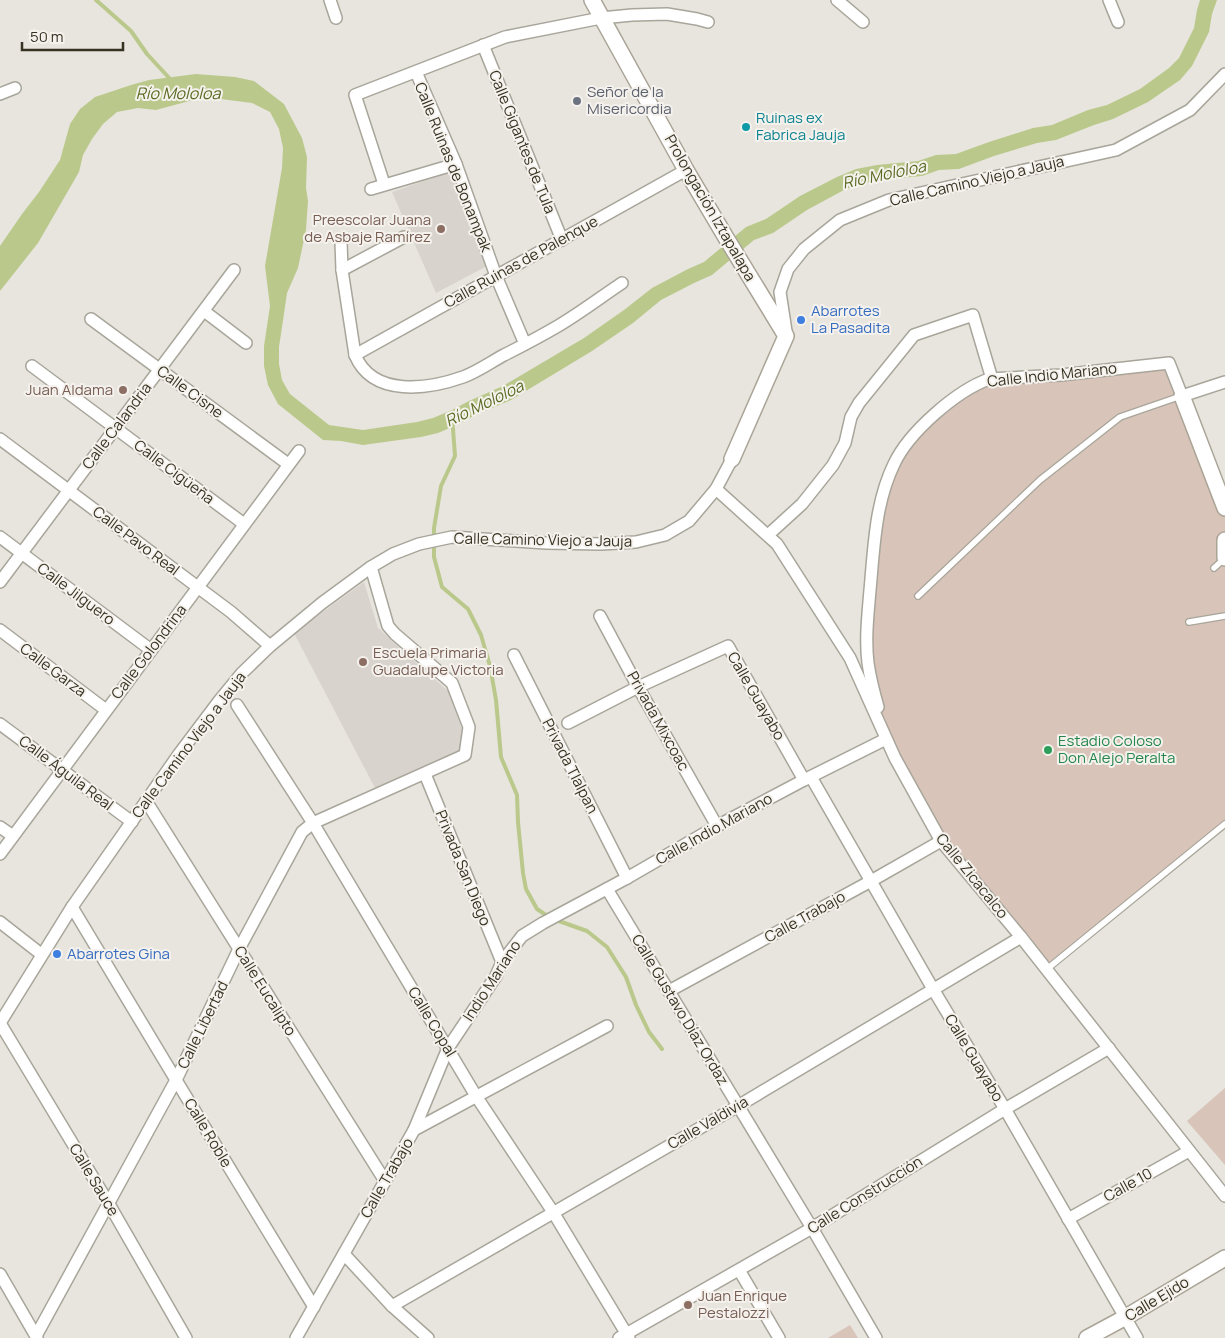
<svg xmlns="http://www.w3.org/2000/svg" width="1225" height="1338" font-family="Manrope,sans-serif">
	<style>
		.built { fill: #d8d4cd }
		.garden { fill: #d8c4b9 }
		.water { fill: #bac98b }
		.lines { fill: none; stroke-linecap: round; stroke-linejoin: round }
		.stream { stroke: #bac98b; stroke-width: 4 }
		.lane-casing { stroke: #a8a59a; stroke-width: 8 }
		.street-casing { stroke: #a8a59a; stroke-width: 14 }
		.secondary-casing { stroke: #aaa496; stroke-width: 18 }
		.lane { stroke: #fff; stroke-width: 5.5 }
		.street { stroke: #fff; stroke-width: 11 }
		.secondary { stroke: #fff; stroke-width: 15 }
		.worship-dot { fill: #6b7280; stroke: #f5f2ee; stroke-width: 2 }
		.culture-dot { fill: #0f9aa8; stroke: #f5f2ee; stroke-width: 2 }
		.education-dot { fill: #8d6e63; stroke: #f5f2ee; stroke-width: 2 }
		.shop-dot { fill: #3f7fe0; stroke: #f5f2ee; stroke-width: 2 }
		.leisure-dot { fill: #2e9e5b; stroke: #f5f2ee; stroke-width: 2 }
		.labels { text-anchor: middle; stroke-width: 4; stroke-linejoin: round; paint-order: stroke }
		.worship-label { font-size: 15px; fill: #5b616d; stroke: #f5f2ee; text-anchor: start }
		.culture-label { font-size: 15px; fill: #0d838f; stroke: #f5f2ee; text-anchor: start }
		.street-label { font-size: 15px; fill: #363221; stroke: #f5f2ee }
		.education-label { font-size: 15px; fill: #785e54; stroke: #f5f2ee; text-anchor: end }
		.shop-label { font-size: 15px; fill: #366cbe; stroke: #f5f2ee; text-anchor: start }
		.leisure-label { font-size: 15px; fill: #27864d; stroke: #f5f2ee; text-anchor: start }
		.water-label { font-size: 16px; font-style: italic; fill: #596b22; stroke: #f5f2ee }
	</style>
	<rect width="100%" height="100%" fill="#e8e5de"/>
	<g class="built">
		<polygon points="450,172 489,265 436,293 392,192"/>
		<polygon points="364,582 378,628 449,692 463,733 460,752 376,790 294,633"/>
	</g>
	<g class="garden">
		<polygon points="1169,363 1225,508 1225,824 1047,969 941,841 885,735 868,662 883,494 909,442 978,383"/>
		<polygon points="1225,1088 1225,1165 1187,1121"/>
		<polygon points="850,1325 858,1338 828,1338"/>
	</g>
	<polygon class="water" points="1200,0 1217,0 1212,14 1209,32 1192,66 1180,80 1148,102 1113,119 1094,125 1056,140 1037,143 994,156 959,169 939,170 922,176 879,180 860,184 844,190 807,210 773,233 754,240 712,275 694,283 661,300 633,323 592,351 511,400 475,415 459,424 438,433 421,437 363,445 341,441 323,440 278,404 268,385 264,366 264,346 270,306 265,266 282,168 283,148 279,129 270,112 252,103 213,98 193,100 156,110 138,108 117,112 103,124 92,139 83,155 79,172 38,243 0,291 0,246 22,214 39,192 60,160 70,124 80,109 95,97 131,85 149,80 196,74 235,77 254,81 284,104 302,138 307,157 306,188 308,201 306,230 298,268 287,293 285,307 279,347 279,364 282,380 290,394 329,425 363,430 417,422 433,418 452,410 469,401 503,386 584,338 624,310 652,288 688,269 704,262 746,227 766,219 800,196 837,177 856,169 877,165 918,161 936,155 956,154 989,142 1033,128 1052,125 1088,110 1107,105 1140,89 1169,68 1179,58 1194,28 1197,10"/>
	<g class="lines">
		<g class="stream">
			<polyline points="96,0 131,31 147,54 171,80"/>
			<polyline points="452,424 453,429 455,456 441,486 434,528 434,557 442,587 468,609 481,635 490,666 496,700 501,757 517,795 518,822 523,873 526,889 537,909 549,917"/>
			<polyline points="556,920 587,931 607,947 626,977 636,1005 649,1032 662,1049"/>
		</g>
		<g class="lane-casing">
			<g id="lane">
				<polyline points="1214,568 1224,559"/>
				<polyline points="918,596 1040,480 1120,417 1181,396"/>
				<polyline points="1189,622 1225,616"/>
				<polyline points="1047,969 1225,824"/>
			</g>
		</g>
		<g class="street-casing">
			<g id="street">
				<polyline points="330,0 336,18"/>
				<polyline points="837,0 863,22"/>
				<polyline points="1109,0 1118,22"/>
				<polyline points="483,45 562,240"/>
				<polyline points="416,72 456,164 496,276 525,344"/>
				<polyline points="0,94 15,88"/>
				<polyline points="384,184 355,95 505,37 601,18 632,15 667,14 697,19 708,22"/>
				<polyline points="371,189 456,164"/>
				<path d="M341 242 342 270 355 355C373 398 429 389 463 377 477 372 491 362 504 355 522 346 541 336 558 326 580 313 601 297 622 283"/>
				<polyline points="342,270 404,237"/>
				<polyline points="204,311 246,343"/>
				<polyline points="91,319 288,464"/>
				<polyline points="786,331 780,292 788,269 804,249 840,220 889,200 1116,150 1190,110 1225,74"/>
				<polyline points="355,355 686,170"/>
				<polyline points="32,366 244,524"/>
				<polyline points="0,439 231,612 270,646"/>
				<polyline points="716,489 777,544 850,658 895,758 941,841 1021,937 1225,1196"/>
				<polyline points="768,535 802,504 833,465 845,443 851,417 859,403 914,335 973,315 992,379"/>
				<polyline points="0,537 151,650"/>
				<polyline points="0,582 234,270"/>
				<polyline points="600,616 638,687 717,826"/>
				<polyline points="0,630 106,710"/>
				<polyline points="514,655 627,878"/>
				<polyline points="237,705 313,823 476,1096 553,1212 629,1338"/>
				<path d="M878 707C874 693 870 677 868 663 865 639 868 614 870 590 874 548 875 503 894 464 909 432 956 391 989 379L1061 375 1169 363 1182 396 1225 382"/>
				<polyline points="568,723 638,687 728,646 804,780"/>
				<polyline points="0,724 132,822"/>
				<polyline points="425,774 502,962"/>
				<polyline points="811,777 933,989 1005,1109 1137,1338"/>
				<polyline points="146,801 385,1181"/>
				<polyline points="0,827 13,836"/>
				<polyline points="0,854 299,451"/>
				<polyline points="607,889 812,1228 876,1338"/>
				<polyline points="72,907 176,1080 314,1307"/>
				<polyline points="0,922 41,954"/>
				<polyline points="669,991 871,881 941,841"/>
				<polyline points="0,1023 72,907 179,754 219,701 242,673 270,646 322,603 371,567 393,554 419,544 452,537 546,543 601,544 636,542 665,535 689,521 716,489 732,459"/>
				<polyline points="0,1023 109,1204 186,1338"/>
				<polyline points="414,1130 448,1048 496,976 502,962 522,936 543,923 627,878 717,826 804,780 886,739"/>
				<polyline points="1068,1219 1189,1151"/>
				<polyline points="344,1254 392,1306 428,1338"/>
				<polyline points="739,1270 779,1338"/>
				<polyline points="0,1274 37,1338"/>
				<polyline points="392,1306 738,1106 1021,937"/>
				<polyline points="36,1336 176,1080 239,949 302,832 313,823 465,755 469,727 452,683 395,634 388,626 371,567"/>
				<polyline points="296,1338 414,1130 607,1026"/>
				<polyline points="619,1338 812,1228 1005,1109 1109,1048"/>
			</g>
		</g>
		<g class="secondary-casing">
			<g id="secondary">
				<polyline points="592,0 686,170 725,236 786,336 732,459"/>
				<polyline points="1182,396 1225,508"/>
				<polyline points="1225,540 1225,558"/>
				<polyline points="1087,1338 1126,1317 1225,1258"/>
			</g>
		</g>
		<use href="#lane" class="lane"/>
		<use href="#street" class="street"/>
		<use href="#secondary" class="secondary"/>
	</g>
	<circle class="worship-dot" cx="577" cy="101" r="5"/>
	<circle class="culture-dot" cx="746" cy="127" r="5"/>
	<g class="education-dot">
		<circle cx="441" cy="229" r="5"/>
		<circle cx="123" cy="390" r="5"/>
		<circle cx="363" cy="662" r="5"/>
		<circle cx="688" cy="1305" r="5"/>
	</g>
	<g class="shop-dot">
		<circle cx="801" cy="320" r="5"/>
		<circle cx="57" cy="954" r="5"/>
	</g>
	<circle class="leisure-dot" cx="1048" cy="750" r="5"/>
	<g class="labels">
		<g class="worship-label">
			<text x="587" y="97">Señor de la<tspan x="587" dy="17">Misericordia</tspan></text>
		</g>
		<g class="culture-label">
			<text x="756" y="123">Ruinas ex<tspan x="756" dy="17">Fabrica Jauja</tspan></text>
		</g>
		<g class="street-label">
			<text transform="translate(522 142) rotate(68)" y="5">Calle Gigantes de Tula</text>
			<text transform="translate(453 167) rotate(68)" y="5">Calle Ruinas de Bonampak</text>
			<text transform="translate(977 181) rotate(-13)" y="5">Calle Camino Viejo a Jauja</text>
			<text transform="translate(710 208) rotate(60)" y="5">Prolongación Iztapalapa</text>
			<text transform="translate(521 262) rotate(-29)" y="5">Calle Ruinas de Palenque</text>
			<text transform="translate(1052 375) rotate(-6)" y="5">Calle Indio Mariano</text>
			<text transform="translate(190 392) rotate(36)" y="5">Calle Cisne</text>
			<text transform="translate(117 426) rotate(-53)" y="5">Calle Calandria</text>
			<text transform="translate(174 472) rotate(37)" y="5">Calle Cigüeña</text>
			<text transform="translate(543 540) rotate(1)" y="5">Calle Camino Viejo a Jauja</text>
			<text transform="translate(136 541) rotate(37)" y="5">Calle Pavo Real</text>
			<text transform="translate(76 594) rotate(37)" y="5">Calle Jilguero</text>
			<text transform="translate(149 652) rotate(-53)" y="5">Calle Golondrina</text>
			<text transform="translate(53 670) rotate(37)" y="5">Calle Garza</text>
			<text transform="translate(756 696) rotate(60)" y="5">Calle Guayabo</text>
			<text transform="translate(658 721) rotate(61)" y="5">Privada Mixcoac</text>
			<text transform="translate(189 745) rotate(-53)" y="5">Calle Camino Viejo a Jauja</text>
			<text transform="translate(570 766) rotate(63)" y="5">Privada Tlalpan</text>
			<text transform="translate(66 773) rotate(37)" y="5">Calle Águila Real</text>
			<text transform="translate(714 829) rotate(-29)" y="5">Calle Indio Mariano</text>
			<text transform="translate(463 868) rotate(68)" y="5">Privada San Diego</text>
			<text transform="translate(972 876) rotate(51)" y="5">Calle Zicacalco</text>
			<text transform="translate(805 917) rotate(-29)" y="5">Calle Trabajo</text>
			<text transform="translate(492 981) rotate(-57)" y="5">Indio Mariano</text>
			<text transform="translate(265 991) rotate(58)" y="5">Calle Eucalipto</text>
			<text transform="translate(680 1010) rotate(59)" y="5">Calle Gustavo Díaz Ordaz</text>
			<text transform="translate(432 1022) rotate(59)" y="5">Calle Copal</text>
			<text transform="translate(203 1025) rotate(-64)" y="5">Calle Libertad</text>
			<text transform="translate(974 1058) rotate(59)" y="5">Calle Guayabo</text>
			<text transform="translate(708 1123) rotate(-30)" y="5">Calle Valdivia</text>
			<text transform="translate(208 1133) rotate(59)" y="5">Calle Roble</text>
			<text transform="translate(387 1178) rotate(-60)" y="5">Calle Trabajo</text>
			<text transform="translate(94 1180) rotate(59)" y="5">Calle Sauce</text>
			<text transform="translate(1128 1185) rotate(-29)" y="5">Calle 10</text>
			<text transform="translate(865 1195) rotate(-32)" y="5">Calle Construcción</text>
			<text transform="translate(1157 1299) rotate(-31)" y="5">Calle Ejido</text>
		</g>
		<g class="education-label">
			<text x="431" y="225">Preescolar Juana<tspan x="431" dy="17">de Asbaje Ramírez</tspan></text>
			<text x="113" y="395">Juan Aldama</text>
			<text x="373" y="658" text-anchor="start">Escuela Primaria<tspan x="373" dy="17">Guadalupe Victoria</tspan></text>
			<text x="698" y="1301" text-anchor="start">Juan Enrique<tspan x="698" dy="17">Pestalozzi</tspan></text>
		</g>
		<g class="shop-label">
			<text x="811" y="316">Abarrotes<tspan x="811" dy="17">La Pasadita</tspan></text>
			<text x="67" y="959">Abarrotes Gina</text>
		</g>
		<g class="leisure-label">
			<text x="1058" y="746">Estadio Coloso<tspan x="1058" dy="17">Don Alejo Peralta</tspan></text>
		</g>
		<g class="water-label">
			<text x="178" y="99">Río Mololoa</text>
			<text transform="translate(884 174) rotate(-12)" y="6">Río Mololoa</text>
			<text transform="translate(484 403) rotate(-26)" y="6">Río Mololoa</text>
		</g>
	</g>
	<path d="M22 42v8h101v-8" fill="none" stroke="#363221" stroke-width="2.5"/>
	<text x="30" y="42" font-size="15" fill="#363221" stroke="#f5f2ee" stroke-width="4" paint-order="stroke">50 m</text>
</svg>
